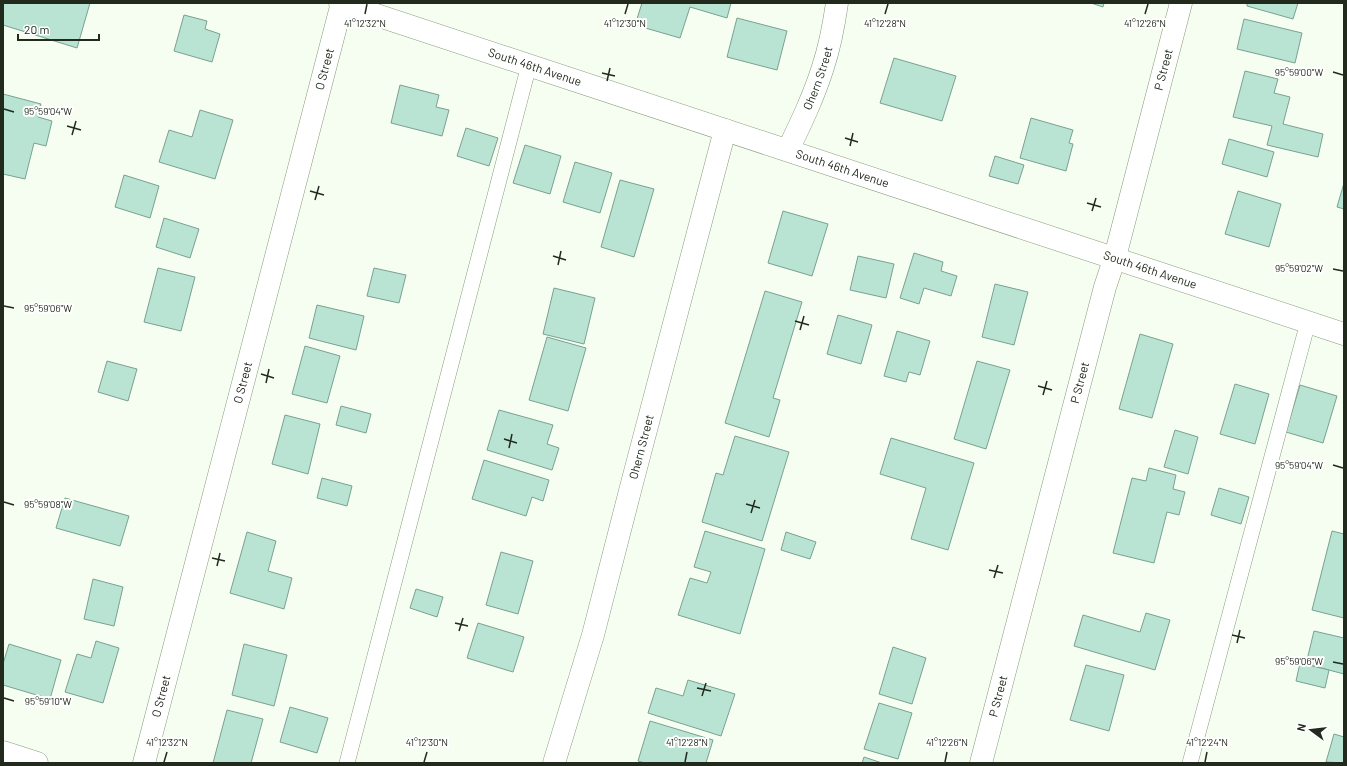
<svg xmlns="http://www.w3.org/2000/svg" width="1347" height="766" font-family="Barlow,sans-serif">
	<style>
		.building { fill: #b9e3d2; stroke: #79a191 }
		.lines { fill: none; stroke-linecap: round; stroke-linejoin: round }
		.lane-casing { stroke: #889c7d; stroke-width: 16 }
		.street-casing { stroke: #889c7d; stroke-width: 23 }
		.secondary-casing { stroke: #889c7d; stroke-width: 23 }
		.lane { stroke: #fff; stroke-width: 15 }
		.street { stroke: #fff; stroke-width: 22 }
		.secondary { stroke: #fff; stroke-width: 22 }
		.ticks { fill: none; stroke: #222a1e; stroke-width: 1.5 }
		.labels { text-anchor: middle; stroke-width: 4; stroke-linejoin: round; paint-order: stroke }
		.street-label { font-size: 12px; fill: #222a1e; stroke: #fff }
		.ticks-label { font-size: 10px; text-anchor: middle; fill: #222a1e; stroke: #fff; stroke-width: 4; stroke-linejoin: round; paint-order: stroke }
	</style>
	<rect width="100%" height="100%" fill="#f6fef1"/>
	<g class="building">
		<polygon points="3,3 90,3 77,48 3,25"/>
		<polygon points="642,3 731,3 727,18 690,7 680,38 635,25"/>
		<polygon points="1091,3 1104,3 1103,7"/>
		<polygon points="1247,3 1298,3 1293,19 1247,6"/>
		<polygon points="184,15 207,21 205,29 220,34 212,62 174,51"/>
		<polygon points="737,18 787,31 777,70 727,57"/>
		<polygon points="1244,19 1302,33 1295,63 1237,49"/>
		<polygon points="894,58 956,76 942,121 880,103"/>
		<polygon points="1245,71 1278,79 1274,93 1290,97 1283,124 1323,134 1318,157 1267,145 1272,126 1233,117"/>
		<polygon points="400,85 439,95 436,107 449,110 442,136 391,123"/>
		<polygon points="3,94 41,104 38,117 52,121 46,146 34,143 25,179 3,174"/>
		<polygon points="200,110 233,120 215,179 159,162 169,130 192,137"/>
		<polygon points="1031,118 1073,130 1069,143 1073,144 1066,171 1020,158"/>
		<polygon points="466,128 498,138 489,166 457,156"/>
		<polygon points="1229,139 1274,152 1267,177 1222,164"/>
		<polygon points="525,145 561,156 550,194 513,183"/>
		<polygon points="995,156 1024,165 1018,184 989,176"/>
		<polygon points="575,162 612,173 600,213 563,202"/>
		<polygon points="124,175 159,186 150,218 115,207"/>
		<polygon points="620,180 654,189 634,257 601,247"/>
		<polygon points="1344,183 1344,209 1337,207"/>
		<polygon points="1238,191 1281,204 1269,247 1225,234"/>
		<polygon points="783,211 828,224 812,276 768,263"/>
		<polygon points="164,218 199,229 190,258 156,247"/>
		<polygon points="914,253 943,262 941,271 957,276 951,296 924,288 919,304 900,298"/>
		<polygon points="858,256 894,264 886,298 850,290"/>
		<polygon points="158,268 195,277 181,331 144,322"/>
		<polygon points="374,268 406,275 399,303 367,296"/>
		<polygon points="995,284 1028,292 1014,345 982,337"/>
		<polygon points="554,288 595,298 584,344 543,334"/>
		<polygon points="765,291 802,302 773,398 780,400 769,437 725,423"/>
		<polygon points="317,305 364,316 356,350 309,338"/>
		<polygon points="838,315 872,325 861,364 827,354"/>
		<polygon points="897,331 930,341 920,375 909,372 906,382 884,376"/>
		<polygon points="1140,334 1173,344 1152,418 1119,409"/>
		<polygon points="547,337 586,348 568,411 529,400"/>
		<polygon points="305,346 340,356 327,403 292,394"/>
		<polygon points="107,361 137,369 128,401 98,392"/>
		<polygon points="977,361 1010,370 986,449 954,439"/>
		<polygon points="1235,384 1269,394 1255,444 1220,434"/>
		<polygon points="1300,385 1337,396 1323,443 1286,432"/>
		<polygon points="341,406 371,414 366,433 336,425"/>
		<polygon points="499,410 553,425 547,444 559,448 552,470 487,450"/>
		<polygon points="285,415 320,424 308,474 272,464"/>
		<polygon points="1175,430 1198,437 1188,474 1164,467"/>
		<polygon points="735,436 789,452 762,541 702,522 716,473 723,475"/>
		<polygon points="891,438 974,463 948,550 911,539 926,488 880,474"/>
		<polygon points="484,460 549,480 543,501 532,497 526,516 472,499"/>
		<polygon points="1149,468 1176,475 1173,489 1185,492 1179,515 1167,512 1154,563 1113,553 1132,478 1146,481"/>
		<polygon points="322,478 352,486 347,506 317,498"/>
		<polygon points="1219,488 1249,497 1241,524 1211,515"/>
		<polygon points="65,498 129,516 120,546 56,528"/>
		<polygon points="705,531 765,549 740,634 678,615 690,578 707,583 711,572 694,567"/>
		<polygon points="1332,531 1344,534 1344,618 1312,610"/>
		<polygon points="247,532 276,541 268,571 292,578 284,609 230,593"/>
		<polygon points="786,532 816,542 810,559 781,550"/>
		<polygon points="501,552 533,561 518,614 486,605"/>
		<polygon points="93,579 123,587 114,626 84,619"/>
		<polygon points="416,589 443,597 437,617 410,608"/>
		<polygon points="1146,613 1170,620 1155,670 1074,646 1083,615 1140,632"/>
		<polygon points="478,623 524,637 513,672 467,658"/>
		<polygon points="1314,631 1344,638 1344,674 1306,664"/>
		<polygon points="96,641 119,648 103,703 65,692 77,654 91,658"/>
		<polygon points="9,644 61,660 50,699 3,685 3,664"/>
		<polygon points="244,644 287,655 274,706 232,695"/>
		<polygon points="893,647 926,658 912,704 879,694"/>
		<polygon points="1300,663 1329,670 1325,688 1296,681"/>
		<polygon points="1086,665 1124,675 1109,731 1070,720"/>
		<polygon points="688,680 735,694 721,736 648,713 656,688 683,696"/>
		<polygon points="879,703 912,713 898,759 864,749"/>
		<polygon points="290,707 328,718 317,753 280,742"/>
		<polygon points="227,710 263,719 251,763 213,763"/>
		<polygon points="650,721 713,740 706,763 645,763 638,761"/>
		<polygon points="1334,734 1344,737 1344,763 1326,762"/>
		<polygon points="864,757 882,763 862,763"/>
	</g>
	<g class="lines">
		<g class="lane-casing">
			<g id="lane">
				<polyline points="347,763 529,65"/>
				<polyline points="1190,763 1308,322"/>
			</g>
		</g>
		<g class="street-casing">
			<g id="street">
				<path id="s1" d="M340 3 1344 334"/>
				<path id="s2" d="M788 150C801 123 814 96 823 67 830 46 834 24 837 3"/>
				<path id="s3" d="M144 763 342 3"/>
				<path id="s4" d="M554 763 593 635 631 487 725 130"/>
				<path id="s5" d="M981 763 1105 287 1115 257 1181 3"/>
			</g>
		</g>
		<g class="secondary-casing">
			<polyline id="secondary" points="3,752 37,763"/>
		</g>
		<use href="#lane" class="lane"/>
		<use href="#street" class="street"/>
		<use href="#secondary" class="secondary"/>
	</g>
	<path class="ticks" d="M365 14 367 4M625 14 628 4M885 14 888 4M1145 14 1148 4M1333 72 1343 75M602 73 615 76M607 81 610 68M4 109 14 112M67 126 81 130M72 135 76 121M845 138 858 142M850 146 853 133M310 191 324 195M315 200 319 186M1087 203 1101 207M1092 211 1096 198M553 256 566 260M558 265 561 251M1333 269 1343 271M4 306 14 308M795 321 809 325M800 330 804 316M261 374 274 378M266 383 269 369M1038 386 1052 390M1043 395 1047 381M504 439 517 443M509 448 512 434M1333 465 1343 468M4 502 14 505M746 504 760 508M751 513 755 500M212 558 225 561M217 566 220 553M989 570 1003 573M994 578 998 565M455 623 468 626M459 631 463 618M1232 635 1245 638M1237 643 1240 630M1333 662 1343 664M697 688 711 691M702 696 706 683M4 698 14 701M164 762 167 752M424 762 427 752M685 762 687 752M945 762 947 752M1205 762 1207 752"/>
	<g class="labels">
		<g class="street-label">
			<text dy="4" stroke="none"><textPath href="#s1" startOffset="205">South 46th Avenue</textPath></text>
			<text dy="4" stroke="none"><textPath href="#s3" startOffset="717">O Street</textPath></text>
			<text dy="4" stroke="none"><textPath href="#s5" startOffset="717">P Street</textPath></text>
			<text dy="4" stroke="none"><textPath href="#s2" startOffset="78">Ohern Street</textPath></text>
			<text dy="4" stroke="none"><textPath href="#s1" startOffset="529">South 46th Avenue</textPath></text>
			<text dy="4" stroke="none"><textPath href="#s1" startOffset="853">South 46th Avenue</textPath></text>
			<text dy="4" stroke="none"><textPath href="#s3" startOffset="393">O Street</textPath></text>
			<text dy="4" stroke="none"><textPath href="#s5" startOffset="393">P Street</textPath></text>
			<text dy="4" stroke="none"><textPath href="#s4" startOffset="328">Ohern Street</textPath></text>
			<text dy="4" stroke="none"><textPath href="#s3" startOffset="69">O Street</textPath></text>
			<text dy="4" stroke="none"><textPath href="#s5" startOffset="69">P Street</textPath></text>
		</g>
	</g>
	<g class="ticks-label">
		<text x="365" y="27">41°12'32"N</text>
		<text x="625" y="27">41°12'30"N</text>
		<text x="885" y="27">41°12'28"N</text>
		<text x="1145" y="27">41°12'26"N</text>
		<text x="1299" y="76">95°59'00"W</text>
		<text x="48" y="115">95°59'04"W</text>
		<text x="1299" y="272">95°59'02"W</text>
		<text x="48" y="312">95°59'06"W</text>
		<text x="1299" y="469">95°59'04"W</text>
		<text x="48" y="508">95°59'08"W</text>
		<text x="1299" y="665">95°59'06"W</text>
		<text x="48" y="705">95°59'10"W</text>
		<text x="167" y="746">41°12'32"N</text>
		<text x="427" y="746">41°12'30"N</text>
		<text x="687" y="746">41°12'28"N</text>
		<text x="947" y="746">41°12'26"N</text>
		<text x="1207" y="746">41°12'24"N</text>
	</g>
	<rect width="1347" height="766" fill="none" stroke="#222a1e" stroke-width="8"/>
	<g transform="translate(1311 730) rotate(285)" stroke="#ffffff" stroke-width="3" paint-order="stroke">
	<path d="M0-3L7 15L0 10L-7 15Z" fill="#222a1e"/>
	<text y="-6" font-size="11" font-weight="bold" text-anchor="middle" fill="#222a1e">N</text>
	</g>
	<path d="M18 34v6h81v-6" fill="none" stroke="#222a1e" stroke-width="2"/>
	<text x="24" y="34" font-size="12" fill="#222a1e" stroke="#ffffff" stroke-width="3" paint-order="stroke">20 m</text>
</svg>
